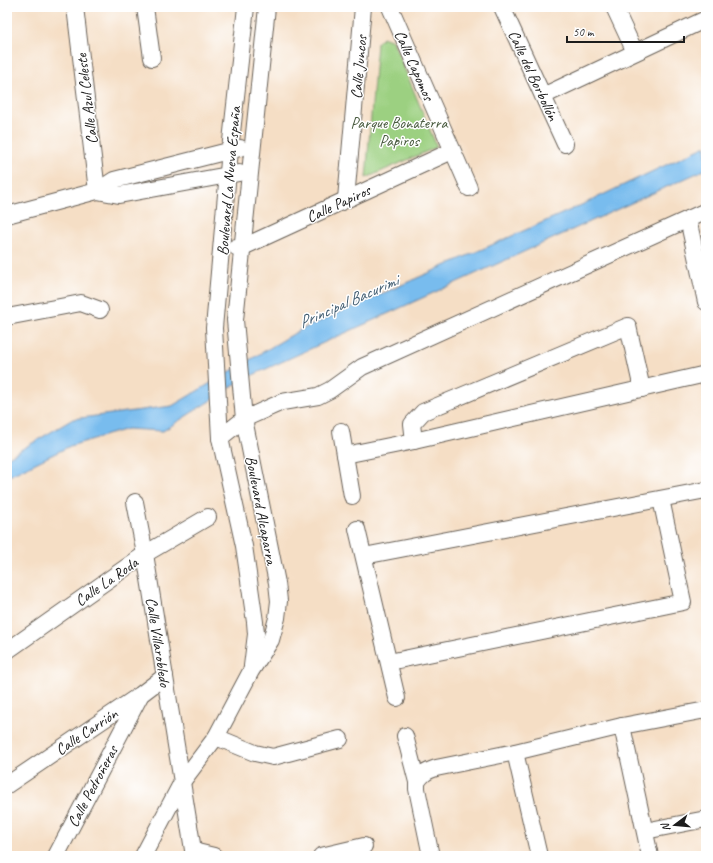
<svg xmlns="http://www.w3.org/2000/svg" width="713" height="863" font-family="Caveat,sans-serif">
	<style>
		.green { fill: #9cd081; stroke: #5c764e }
		.water { fill: #78bcee; stroke: #4a6c85 }
		.lines { fill: none; stroke-linecap: round; stroke-linejoin: round }
		.minor-casing { stroke: #686057; stroke-width: 18 }
		.minor { stroke: #fff; stroke-width: 16 }
		.labels { text-anchor: middle; stroke-width: 3; stroke-linejoin: round; paint-order: stroke }
		.street-label { font-size: 16px; fill: #1c1c1c; stroke: #fff }
		.park-label { font-size: 16px; fill: #495b3f; stroke: #fff }
		.water-label { font-size: 17px; font-style: italic; fill: #415c70; stroke: #fff }
	</style>
	<rect width="100%" height="100%" fill="#fff"/>
	<filter id="ink" filterUnits="userSpaceOnUse"><feTurbulence type="fractalNoise" baseFrequency=".025" numOctaves="2"/><feDisplacementMap in="SourceGraphic" scale="8" xChannelSelector="R" yChannelSelector="G"/><feConvolveMatrix kernelMatrix="1 2 1 2 8 2 1 2 1" color-interpolation-filters="sRGB"/></filter>
	<filter id="wash" filterUnits="userSpaceOnUse"><feTurbulence type="fractalNoise" baseFrequency=".012" numOctaves="4" result="noise"/><feDisplacementMap in="SourceGraphic" scale="16" xChannelSelector="R" yChannelSelector="G"/><feGaussianBlur stdDeviation="0.9" result="paint"/><feColorMatrix in="noise" values="0 0 0 0 0 0 0 0 0 0 0 0 0 0 0 0 0 1.4 0 .05"/><feComposite in="paint" operator="in"/></filter>
	<g filter="url(#wash)">
		<rect width="100%" height="100%" fill="#f5dec5"/>
		<polygon class="green" points="383,37 393,41 437,147 366,178 377,43"/>
		<polygon class="water" points="706,146 706,169 244,379 163,431 127,429 70,446 7,477 7,458 73,419 172,406 300,330 575,208"/>
	</g>
	<g filter="url(#ink)">
		<g class="lines">
			<g class="minor-casing">
				<g id="minor">
					<polyline points="75,7 97,191"/>
					<polyline points="145,7 152,58"/>
					<polyline points="246,7 230,150 214,328 220,438 244,546 255,622 256,634 252,666"/>
					<polyline points="390,7 469,188"/>
					<polyline points="502,7 565,144"/>
					<polyline points="614,7 635,52"/>
					<polyline points="543,96 706,19"/>
					<polyline points="97,191 119,195 239,173"/>
					<polyline points="346,199 363,7"/>
					<polyline points="7,215 97,191 114,180 240,148"/>
					<polyline points="688,219 706,302"/>
					<polyline points="236,247 243,247 452,151"/>
					<polyline points="7,317 81,303 100,310"/>
					<polyline points="341,431 352,496"/>
					<polyline points="220,438 244,419 282,402 318,396 330,390 362,367 706,211"/>
					<polyline points="414,441 412,424 423,412 628,326 642,389"/>
					<polyline points="345,455 414,441 706,374"/>
					<polyline points="135,502 145,554 194,856"/>
					<polyline points="357,529 397,698"/>
					<polyline points="364,556 706,490"/>
					<polyline points="7,651 145,554 208,517"/>
					<polyline points="389,662 683,602 661,499"/>
					<polyline points="622,726 650,856"/>
					<polyline points="405,736 417,782 417,789 431,856"/>
					<polyline points="216,737 255,753 273,757 340,739"/>
					<polyline points="515,752 539,856"/>
					<path d="M417 782C422 774 427 771 436 768L515 752 622 726 706 710"/>
					<polyline points="7,785 140,695 165,676"/>
					<polyline points="645,831 706,819"/>
					<polyline points="193,851 214,856"/>
					<polyline points="56,856 140,696"/>
					<polyline points="143,856 182,782 216,737 251,671 271,640 277,618 279,601 277,583 244,419 235,320 267,7"/>
					<polyline points="321,856 364,846"/>
				</g>
			</g>
			<use href="#minor" class="minor"/>
		</g>
	</g>
	<g class="labels">
		<g class="street-label">
			<text transform="translate(415 65) rotate(66)" y="6">Calle Capomos</text>
			<text transform="translate(358 67) rotate(-85)" y="6">Calle Juncos</text>
			<text transform="translate(534 75) rotate(65)" y="6">Calle del Borbollón</text>
			<text transform="translate(86 99) rotate(-97)" y="6">Calle Azul Celeste</text>
			<text transform="translate(228 181) rotate(-85)" y="6">Boulevard La Nueva España</text>
			<text transform="translate(338 203) rotate(-25)" y="6">Calle Papiros</text>
			<text transform="translate(262 510) rotate(79)" y="6">Boulevard Alcaparra</text>
			<text transform="translate(106 581) rotate(-35)" y="6">Calle La Roda</text>
			<text transform="translate(159 642) rotate(81)" y="6">Calle Villarobledo</text>
			<text transform="translate(86 731) rotate(-34)" y="6">Calle Carrión</text>
			<text transform="translate(92 786) rotate(-62)" y="6">Calle Pedroñeras</text>
		</g>
		<g class="park-label">
			<text x="399" y="128">Parque Bonaterra<tspan x="399" dy="18">Papiros</tspan></text>
		</g>
		<g class="water-label">
			<text transform="translate(348 301) rotate(-24)" y="6">Principal Bacurimi</text>
		</g>
	</g>
	<rect width="713" height="863" fill="none" stroke="#fff" stroke-width="24"/>
	<g transform="translate(675 825) rotate(254)" stroke="#ffffff" stroke-width="3" paint-order="stroke">
	<path d="M0-3L7 15L0 10L-7 15Z" fill="#1c1c1c"/>
	<text y="-6" font-size="11" font-weight="bold" text-anchor="middle" fill="#1c1c1c">N</text>
	</g>
	<path d="M567 36v6h117v-6" fill="none" stroke="#1c1c1c" stroke-width="2"/>
	<text x="573" y="36" font-size="12" fill="#1c1c1c" stroke="#ffffff" stroke-width="3" paint-order="stroke">50 m</text>
</svg>
